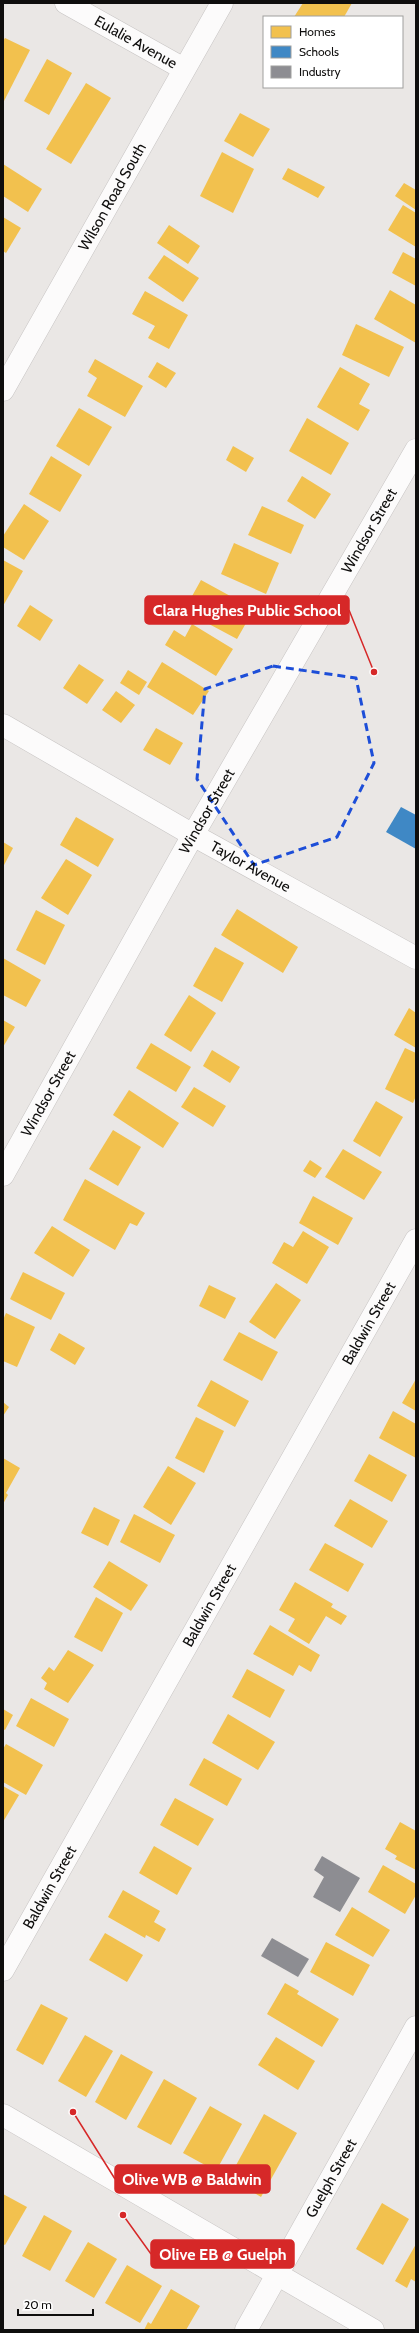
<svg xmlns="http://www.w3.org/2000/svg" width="419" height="2333" font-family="Cabin,sans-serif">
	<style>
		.homes { fill: #f2c14e }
		.schools { fill: #3f88c5 }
		.industry { fill: #8d8d92 }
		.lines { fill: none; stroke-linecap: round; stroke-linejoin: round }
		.minor-casing { stroke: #c7c4c3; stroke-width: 23 }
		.secondary-casing { stroke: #c7c4c3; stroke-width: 23 }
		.minor { stroke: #fcfbfb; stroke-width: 22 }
		.secondary { stroke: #fcfbfb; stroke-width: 22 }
		.marked { fill: none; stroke: #1d4ed8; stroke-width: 3; stroke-dasharray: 8 5; stroke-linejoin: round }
		.labels { text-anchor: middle; stroke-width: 4; stroke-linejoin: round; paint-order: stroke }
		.street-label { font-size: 15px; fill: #0f0e0d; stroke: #fff }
		.leader { fill: none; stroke: #d62828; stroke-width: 1.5 }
		.callout-dot { fill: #d62828; stroke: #fff; stroke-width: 1.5 }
		.callout { fill: #d62828; stroke: #d62828; stroke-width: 1.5 }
		.callout-label { font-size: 16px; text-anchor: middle; font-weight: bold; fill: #fff }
	</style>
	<rect width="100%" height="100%" fill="#eae7e5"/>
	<g class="homes">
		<polygon points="303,3 352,3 344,17 294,17"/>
		<polygon points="5,38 30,50 3,103 3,41"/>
		<polygon points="47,59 72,73 49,115 24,101"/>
		<polygon points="86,83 111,98 71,164 46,149"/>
		<polygon points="240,113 270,129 253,157 224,141"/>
		<polygon points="222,152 254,169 233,213 200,196"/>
		<polygon points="3,164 42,189 28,212 3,196"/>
		<polygon points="288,168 325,187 318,198 282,179"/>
		<polygon points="404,183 416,190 416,210 395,196"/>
		<polygon points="403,205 416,213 416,247 388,230"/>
		<polygon points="3,217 21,228 6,253 3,251"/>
		<polygon points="169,225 200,246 188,264 157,243"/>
		<polygon points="403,252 416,259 416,286 392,273"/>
		<polygon points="164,255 199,278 183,302 148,278"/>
		<polygon points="390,290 416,305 416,343 374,319"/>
		<polygon points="145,291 188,315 169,349 148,338 155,326 132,314"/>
		<polygon points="356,324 404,347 389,377 342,355"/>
		<polygon points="95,359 143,386 125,417 87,396 97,378 88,372"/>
		<polygon points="157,362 176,373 166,388 148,377"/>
		<polygon points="340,367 370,384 359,404 370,410 358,431 317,407"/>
		<polygon points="79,408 112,427 89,466 56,446"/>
		<polygon points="307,418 349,443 331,475 289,451"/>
		<polygon points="233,446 254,458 246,472 226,460"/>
		<polygon points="51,456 82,475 60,512 29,494"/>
		<polygon points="302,476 331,494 315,519 287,501"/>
		<polygon points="24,504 49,521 24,560 3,547 3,536"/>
		<polygon points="262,506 304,525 291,554 248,535"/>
		<polygon points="234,543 279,563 266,594 221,574"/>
		<polygon points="3,560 23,571 3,606"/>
		<polygon points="201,580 254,609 237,639 194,616 201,604 191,598"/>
		<polygon points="30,605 53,620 40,641 17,626"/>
		<polygon points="192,624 233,649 216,676 165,645 174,630 185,637"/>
		<polygon points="162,662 209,691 193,715 147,687"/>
		<polygon points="79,664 104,680 87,704 63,688"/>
		<polygon points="128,670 147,682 139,695 120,683"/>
		<polygon points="116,691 135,705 121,723 102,710"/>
		<polygon points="156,728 183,743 170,765 143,750"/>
		<polygon points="76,817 114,839 98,867 60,845"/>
		<polygon points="3,842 13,848 3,867"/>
		<polygon points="66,859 92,875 68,915 41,898"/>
		<polygon points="237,909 298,947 283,973 221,935"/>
		<polygon points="36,910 65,925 45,965 16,950"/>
		<polygon points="215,947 244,963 222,1002 193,986"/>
		<polygon points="3,958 41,980 26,1007 3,995"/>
		<polygon points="189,995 216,1013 191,1052 164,1035"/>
		<polygon points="409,1008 416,1013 416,1048 394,1035"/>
		<polygon points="3,1020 15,1027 3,1047"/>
		<polygon points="151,1043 191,1067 176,1092 136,1068"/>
		<polygon points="405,1048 416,1053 416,1096 413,1103 385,1089"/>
		<polygon points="212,1050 240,1067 230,1083 203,1066"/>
		<polygon points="194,1087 226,1106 213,1127 181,1107"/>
		<polygon points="129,1090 179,1123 163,1148 113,1115"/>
		<polygon points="376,1101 403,1117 380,1157 353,1141"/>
		<polygon points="113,1130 141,1147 118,1186 89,1169"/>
		<polygon points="343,1149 382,1172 364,1200 325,1177"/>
		<polygon points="310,1160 322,1168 315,1178 303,1171"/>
		<polygon points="85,1179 145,1213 137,1226 130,1223 115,1250 63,1220"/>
		<polygon points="313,1196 353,1218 338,1245 299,1223"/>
		<polygon points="52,1226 90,1250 73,1277 34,1253"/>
		<polygon points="303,1231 329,1247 307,1284 272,1263 284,1242 293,1247"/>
		<polygon points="23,1272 65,1293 51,1320 10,1299"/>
		<polygon points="276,1283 301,1300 275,1339 249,1322"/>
		<polygon points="209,1285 236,1298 225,1319 199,1306"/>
		<polygon points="6,1313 35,1327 17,1367 3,1361 3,1320"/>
		<polygon points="239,1332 278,1352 262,1381 223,1360"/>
		<polygon points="59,1333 85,1348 75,1365 50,1350"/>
		<polygon points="416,1379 416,1411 402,1403"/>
		<polygon points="211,1380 249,1401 235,1427 197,1406"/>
		<polygon points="3,1402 9,1407 3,1416"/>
		<polygon points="393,1411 416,1424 416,1458 379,1438"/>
		<polygon points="196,1417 224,1431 204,1473 175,1458"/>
		<polygon points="369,1454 407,1475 392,1502 354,1481"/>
		<polygon points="3,1458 20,1468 6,1493 8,1495 3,1504"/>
		<polygon points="168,1466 196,1483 171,1525 143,1507"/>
		<polygon points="350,1499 388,1521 372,1548 334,1526"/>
		<polygon points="94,1507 120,1520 108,1546 81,1533"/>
		<polygon points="134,1514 175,1535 160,1563 120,1542"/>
		<polygon points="325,1543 364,1564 348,1592 309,1570"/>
		<polygon points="109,1561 148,1585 131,1611 93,1587"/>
		<polygon points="295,1582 333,1604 331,1607 347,1616 341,1625 326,1616 309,1644 288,1631 295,1619 279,1610"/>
		<polygon points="96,1597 123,1613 102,1652 74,1637"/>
		<polygon points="270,1625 320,1655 311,1672 299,1665 293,1676 253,1654"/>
		<polygon points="68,1650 94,1665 68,1703 44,1689 47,1683 41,1678 49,1667 54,1671"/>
		<polygon points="247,1669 285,1690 270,1718 232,1697"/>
		<polygon points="31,1698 69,1719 54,1747 16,1726"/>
		<polygon points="3,1709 13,1715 5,1730 3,1729"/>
		<polygon points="228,1714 275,1742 258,1770 212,1743"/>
		<polygon points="6,1744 43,1765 26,1795 3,1782 3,1749"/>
		<polygon points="204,1758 242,1779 227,1806 189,1785"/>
		<polygon points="3,1786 19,1795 3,1822"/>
		<polygon points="175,1798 214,1819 198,1846 160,1825"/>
		<polygon points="400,1822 416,1831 416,1870 395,1859 397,1856 385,1849"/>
		<polygon points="154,1846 192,1868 177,1895 139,1873"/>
		<polygon points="383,1865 416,1884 416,1895 405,1914 368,1892"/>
		<polygon points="123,1890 160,1911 154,1922 166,1929 159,1942 146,1935 145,1938 108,1917"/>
		<polygon points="352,1907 390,1930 373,1957 335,1935"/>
		<polygon points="105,1933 143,1955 127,1982 89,1960"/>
		<polygon points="326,1942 370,1965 353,1996 310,1972"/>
		<polygon points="285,1983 299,1991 297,1994 339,2019 322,2047 267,2014"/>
		<polygon points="41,2004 68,2018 43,2065 16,2050"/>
		<polygon points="85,2035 113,2051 86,2097 58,2081"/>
		<polygon points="276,2037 315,2061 298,2090 258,2065"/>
		<polygon points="121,2054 153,2072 126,2120 95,2102"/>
		<polygon points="164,2079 197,2098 171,2145 137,2127"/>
		<polygon points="210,2106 242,2124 216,2171 183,2153"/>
		<polygon points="264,2114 297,2133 261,2197 229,2178"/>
		<polygon points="3,2194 27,2207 5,2245 3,2244"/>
		<polygon points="382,2203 409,2219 383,2265 356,2249"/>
		<polygon points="44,2215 72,2231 50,2271 22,2256"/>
		<polygon points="88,2242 117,2259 94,2298 65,2281"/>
		<polygon points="416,2244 416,2282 411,2279 407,2288 395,2281"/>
		<polygon points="127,2265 162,2286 140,2323 105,2303"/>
		<polygon points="171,2289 200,2306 186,2330 144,2330 148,2322 151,2324"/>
	</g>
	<polygon class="schools" points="401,807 416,815 416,849 386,832"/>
	<g class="industry">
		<polygon points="322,1856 360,1878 340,1912 313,1897 324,1877 314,1870"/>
		<polygon points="272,1938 309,1959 298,1977 261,1956"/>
	</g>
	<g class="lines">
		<g class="minor-casing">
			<g id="minor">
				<path id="s1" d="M66 3 184 69"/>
				<path id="s2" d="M3 725 193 835 416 958"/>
				<path id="s3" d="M3 1175 193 835 416 450"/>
				<path id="s4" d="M3 1970 416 1240"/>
				<path id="s5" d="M246 2330 416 2027"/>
			</g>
		</g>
		<g class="secondary-casing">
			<g id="secondary">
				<path id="s6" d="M3 390 222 3"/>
				<polyline points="3,2115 373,2330"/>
			</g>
		</g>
		<use href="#minor" class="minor"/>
		<use href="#secondary" class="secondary"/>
	</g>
	<path class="marked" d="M273 666 356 678 374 763 337 837 254 865 197 779 205 689Z"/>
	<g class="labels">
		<g class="street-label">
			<text dy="5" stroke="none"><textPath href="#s1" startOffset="80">Eulalie Avenue</textPath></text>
			<text dy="5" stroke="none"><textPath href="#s6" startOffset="222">Wilson Road South</textPath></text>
			<text dy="5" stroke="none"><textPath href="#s3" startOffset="741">Windsor Street</textPath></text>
			<text dy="5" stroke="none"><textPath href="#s3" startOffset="417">Windsor Street</textPath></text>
			<text dy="5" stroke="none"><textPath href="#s2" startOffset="285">Taylor Avenue</textPath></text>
			<text dy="5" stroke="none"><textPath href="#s3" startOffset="93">Windsor Street</textPath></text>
			<text dy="5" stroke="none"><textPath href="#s4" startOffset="743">Baldwin Street</textPath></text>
			<text dy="5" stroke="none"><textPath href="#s4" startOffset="419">Baldwin Street</textPath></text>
			<text dy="5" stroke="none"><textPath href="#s4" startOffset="95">Baldwin Street</textPath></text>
			<text dy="5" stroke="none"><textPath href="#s5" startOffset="174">Guelph Street</textPath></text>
		</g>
	</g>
	<path class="leader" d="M374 672L349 610M73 2112L115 2179M123 2215L151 2254"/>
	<g class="callout-dot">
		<circle cx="374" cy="672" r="4"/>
		<circle cx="73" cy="2112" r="4"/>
		<circle cx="123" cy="2215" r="4"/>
	</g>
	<g class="callout">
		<rect x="145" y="596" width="204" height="28" rx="4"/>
		<rect x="115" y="2165" width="155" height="28" rx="4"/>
		<rect x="151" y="2240" width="143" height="28" rx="4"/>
	</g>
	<g class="callout-label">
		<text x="247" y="616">Clara Hughes Public School</text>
		<text x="192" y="2185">Olive WB @ Baldwin</text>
		<text x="223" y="2260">Olive EB @ Guelph</text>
	</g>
	<rect width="419" height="2333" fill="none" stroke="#0f0e0d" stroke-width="8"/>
	<rect x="263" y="16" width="140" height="72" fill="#ffffff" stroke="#9f9f9e"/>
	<rect x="271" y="26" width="20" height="12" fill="#f2c14e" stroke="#9f9f9e"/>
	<text x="299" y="36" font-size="12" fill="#0f0e0d">Homes</text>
	<rect x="271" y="46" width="20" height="12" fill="#3f88c5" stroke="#9f9f9e"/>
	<text x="299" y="56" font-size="12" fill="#0f0e0d">Schools</text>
	<rect x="271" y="66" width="20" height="12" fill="#8d8d92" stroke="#9f9f9e"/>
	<text x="299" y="76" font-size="12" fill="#0f0e0d">Industry</text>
	<path d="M18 2309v6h75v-6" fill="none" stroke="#0f0e0d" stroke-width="2"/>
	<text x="24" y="2309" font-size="12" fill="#0f0e0d" stroke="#ffffff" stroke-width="3" paint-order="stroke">20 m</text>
</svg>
